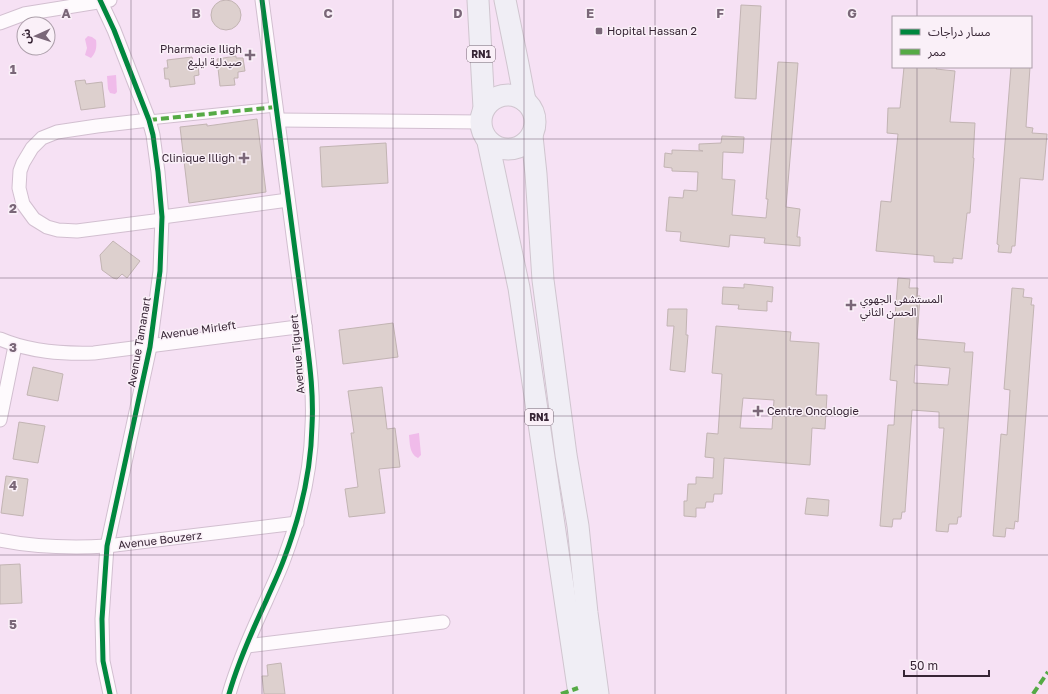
<svg xmlns="http://www.w3.org/2000/svg" width="1048" height="694" font-family="'Golos Text','Noto Sans Arabic',sans-serif">
	<style>
		.water { fill: #f0bbea }
		.building { fill: #ddd0ce; stroke: #c2b4b3; fill-rule: evenodd }
		.lines { fill: none; stroke-linecap: round; stroke-linejoin: round }
		.pedestrian-casing { stroke: #d2bfd0; stroke-width: 11 }
		.minor-casing { stroke: #d2bfd0; stroke-width: 15 }
		.trunk-casing { stroke: #d0c5cf; stroke-width: 23 }
		.pedestrian { stroke: #fefafd; stroke-width: 9 }
		.minor { stroke: #fefafd; stroke-width: 13 }
		.trunk { stroke: #f0eef5; stroke-width: 21 }
		.quiet { stroke: #55aa45; stroke-width: 4; stroke-dasharray: 8 4; stroke-linecap: butt }
		.cycleway-casing { stroke: #faf0f8; stroke-width: 8 }
		.cycleway { stroke: #00873e; stroke-width: 5 }
		.grid { fill: none; stroke: #7a6778; stroke-width: 1; stroke-opacity: 0.55 }
		.poi-dot { fill: #7a6778; stroke: #faf0f8; stroke-width: 1.5 }
		.labels { text-anchor: middle; stroke-width: 3; stroke-linejoin: round; paint-order: stroke }
		.shield { fill: #faf0f8; stroke: #726270; stroke-width: 1 }
		.shield-label { font-size: 10px; font-weight: bold; fill: #372535 }
		.poi-label { font-size: 11px; fill: #372535; stroke: #faf0f8; text-anchor: start }
		.street-label { font-size: 11px; fill: #372535; stroke: #faf0f8 }
		.grid-label { font-size: 13px; text-anchor: middle; font-weight: bold; fill: #7a6778; stroke: #faf0f8; stroke-width: 3; stroke-linejoin: round; paint-order: stroke }
	</style>
	<rect width="100%" height="100%" fill="#f6e1f4"/>
	<g class="water">
		<path d="M88 36 92 37 96 40C97 47 96 53 91 58L85 55 87 48 85 39Z"/>
		<polygon points="116,75 117,92 115,94 110,93 108,89 107,76"/>
		<path d="M419 433 421 455 418 458C409 454 410 443 409 435Z"/>
	</g>
	<g class="building">
		<circle cx="226" cy="15" r="15"/>
		<polygon points="741,5 761,6 756,99 735,98"/>
		<polygon points="236,56 236,58 243,58 245,71 238,72 238,78 234,78 235,85 220,86 217,59"/>
		<polygon points="192,57 193,64 198,64 199,75 194,76 195,84 170,87 169,79 165,79 164,68 168,68 167,60"/>
		<polygon points="778,62 798,63 786,207 800,209 797,237 800,237 800,246 764,243 765,238 730,235 729,247 680,241 681,232 666,231 669,197 683,198 684,190 697,191 698,172 672,171 672,168 664,167 665,153 672,154 672,150 703,151 699,150 699,144 721,143 722,136 744,137 743,153 723,152 722,179 735,180 732,215 766,218 768,199 766,199"/>
		<polygon points="904,67 937,67 936,69 955,71 950,122 975,123 973,158 974,158 970,213 967,213 962,259 953,258 953,263 934,262 934,256 876,251 881,201 891,202 898,134 887,133 888,108 900,108"/>
		<polygon points="1011,67 1030,67 1026,127 1033,128 1032,133 1047,134 1043,180 1020,178 1015,246 1012,246 1011,253 998,252 999,245 997,244"/>
		<polygon points="85,80 86,84 102,82 105,107 81,110 75,81"/>
		<polygon points="257,119 266,192 189,203 180,127 207,124 207,126"/>
		<polygon points="386,143 388,183 322,187 320,147"/>
		<polygon points="113,241 140,261 127,278 122,274 117,279 113,278 102,270 100,255"/>
		<path d="M898 278 910 279 909 288H918L917 296H920L917 339 965 343 964 352H973L961 517H958L957 524H949L948 532 936 531 944 428H939V412L912 410 905 512H902L901 519H893L892 527 880 526 888 425H894L895 408 897 381 890 380ZM915 365 950 368 948 385 914 383Z"/>
		<polygon points="744,284 773,287 772,302 767,301 767,311 738,309 739,305 722,304 723,287 744,288"/>
		<polygon points="1012,288 1024,289 1023,297 1032,298 1031,305 1034,305 1018,522 1015,521 1014,529 1006,528 1005,537 993,536 1001,434 1007,435 1009,407 1010,390 1004,389"/>
		<polygon points="668,309 687,309 686,335 688,335 685,372 670,370 674,326 667,326"/>
		<polygon points="393,323 398,357 343,364 339,330"/>
		<path d="M716 326 791 332 790 341 819 343 816 395H827L825 429 812 428 810 465 724 458 722 494H714L713 502H706L705 508H696V517L684 516V501H687L688 484H696V477L713 478 714 458 705 457 707 433 718 434 722 374 712 373ZM743 398 774 400 772 429 740 428Z"/>
		<polygon points="33,367 63,374 58,401 27,395"/>
		<polygon points="382,387 387,429 395,428 400,467 379,469 385,513 349,517 345,489 358,487 351,433 354,433 348,391"/>
		<polygon points="19,422 45,426 38,463 13,459"/>
		<polygon points="6,476 28,479 23,516 1,513"/>
		<polygon points="807,498 829,500 828,516 805,514"/>
		<polygon points="20,564 22,603 0,604 0,565"/>
		<polygon points="281,663 285,694 264,694 262,676 268,676 267,665"/>
	</g>
	<g class="lines">
		<g class="pedestrian-casing">
			<polyline id="pedestrian" points="149,120 276,107"/>
		</g>
		<g class="minor-casing">
			<g id="minor">
				<polyline points="100,0 114,30 149,120 153,135 158,172 162,217 160,271 150,347 107,546 102,619 103,661 110,694"/>
				<polyline points="0,23 24,14 110,0"/>
				<polyline points="149,120 97,126 57,132 42,138 32,148 23,163 20,171 19,188 23,204 34,219 47,227 58,230 77,231 162,220"/>
				<polyline points="279,120 481,122"/>
				<polyline points="162,217 288,200"/>
				<path d="M0 339C30 352 62 354 94 353L305 326"/>
				<polyline points="0,420 15,346"/>
				<path d="M0 540C35 547 71 548 107 546L297 523"/>
				<polyline points="247,646 443,622"/>
				<path d="M229 694C238 662 252 631 266 601 272 587 279 573 284 559 300 517 311 471 312 426 314 392 309 359 305 326L262 0"/>
			</g>
		</g>
		<g class="trunk-casing">
			<g id="trunk">
				<polyline points="478,0 484,108"/>
				<polyline points="505,0 518,64 525,101"/>
				<circle cx="508" cy="122" r="27"/>
				<polyline points="532,136 536,174 543,280 566,455 578,526 587,613 598,694"/>
				<polyline points="488,142 519,288 579,694"/>
			</g>
		</g>
		<use href="#pedestrian" class="pedestrian"/>
		<use href="#minor" class="minor"/>
		<use href="#trunk" class="trunk"/>
		<g class="quiet">
			<polyline points="149,120 276,107"/>
			<polyline points="561,694 578,688"/>
			<polyline points="1033,694 1048,672"/>
		</g>
		<g class="cycleway-casing">
			<g id="cycleway">
				<polyline points="100,0 114,30 149,120 153,135 158,172 162,217 160,271 150,347 107,546 102,619 103,661 110,694"/>
				<path d="M229 694C238 662 252 631 266 601 272 587 279 573 284 559 300 517 311 471 312 426 314 392 309 359 305 326L262 0"/>
			</g>
		</g>
		<use href="#cycleway" class="cycleway"/>
	</g>
	<path class="grid" d="M131 0V694M262 0V694M393 0V694M524 0V694M655 0V694M786 0V694M917 0V17M917 67V694M0 139H1048M0 278H1048M0 416H1048M0 555H1048"/>
	<g class="poi-dot">
		<rect x="595" y="27" width="8" height="8" rx="2"/>
		<path d="M248 49h4v4h4v4h-4v4h-4v-4h-4v-4h4z"/>
		<path d="M242 152h4v4h4v4h-4v4h-4v-4h-4v-4h4z"/>
		<path d="M849 299h4v4h4v4h-4v4h-4v-4h-4v-4h4z"/>
		<path d="M756 405h4v4h4v4h-4v4h-4v-4h-4v-4h4z"/>
	</g>
	<g class="labels">
		<g class="shield">
			<rect x="467" y="46" width="28" height="16" rx="3"/>
			<rect x="525" y="409" width="28" height="16" rx="3"/>
		</g>
		<g class="shield-label">
			<text x="481" y="58">RN1</text>
			<text x="539" y="421">RN1</text>
		</g>
		<g class="poi-label">
			<text x="607" y="35">Hopital Hassan 2</text>
			<text x="242" y="53" text-anchor="end">Pharmacie Iligh<tspan x="242" dy="13">صيدلية ايليغ</tspan></text>
			<text x="235" y="162" text-anchor="end">Clinique Illigh</text>
			<text x="860" y="303">المستشفى الجهوي<tspan x="860" dy="13">الحسن الثاني</tspan></text>
			<text x="767" y="415">Centre Oncologie</text>
		</g>
		<g class="street-label">
			<text transform="translate(198 330) rotate(-8)" y="4">Avenue Mirleft</text>
			<text transform="translate(139 342) rotate(-80)" y="4">Avenue Tamanart</text>
			<text transform="translate(297 354) rotate(-95)" y="4">Avenue Tiguert</text>
			<text transform="translate(160 540) rotate(-7)" y="4">Avenue Bouzerz</text>
		</g>
	</g>
	<g class="grid-label">
		<text x="66" y="18">A</text>
		<text x="196" y="18">B</text>
		<text x="328" y="18">C</text>
		<text x="458" y="18">D</text>
		<text x="590" y="18">E</text>
		<text x="720" y="18">F</text>
		<text x="852" y="18">G</text>
		<text x="13" y="74">1</text>
		<text x="13" y="213">2</text>
		<text x="13" y="352">3</text>
		<text x="13" y="490">4</text>
		<text x="13" y="629">5</text>
	</g>
	<rect x="892" y="16" width="140" height="52" fill="#faf0f8" stroke="#ac9faa"/>
	<rect x="900" y="29" width="20" height="6" fill="#00873e" stroke="#ac9faa"/>
	<text x="928" y="36" font-size="12" fill="#372535">مسار دراجات</text>
	<rect x="900" y="49" width="20" height="6" fill="#55aa45" stroke="#ac9faa"/>
	<text x="928" y="56" font-size="12" fill="#372535">ممر</text>
	<g transform="translate(36 36) rotate(267)"><circle r="19" fill="#faf0f8" stroke="#ac9faa"/>
	<path d="M0-3L7 15L0 10L-7 15Z" fill="#7a6778"/>
	<text y="-6" font-size="11" font-weight="bold" text-anchor="middle" fill="#372535">ش</text>
	</g>
	<path d="M904 670v6h85v-6" fill="none" stroke="#372535" stroke-width="2"/>
	<text x="910" y="670" font-size="12" fill="#372535" stroke="#faf0f8" stroke-width="3" paint-order="stroke">50 m</text>
</svg>
